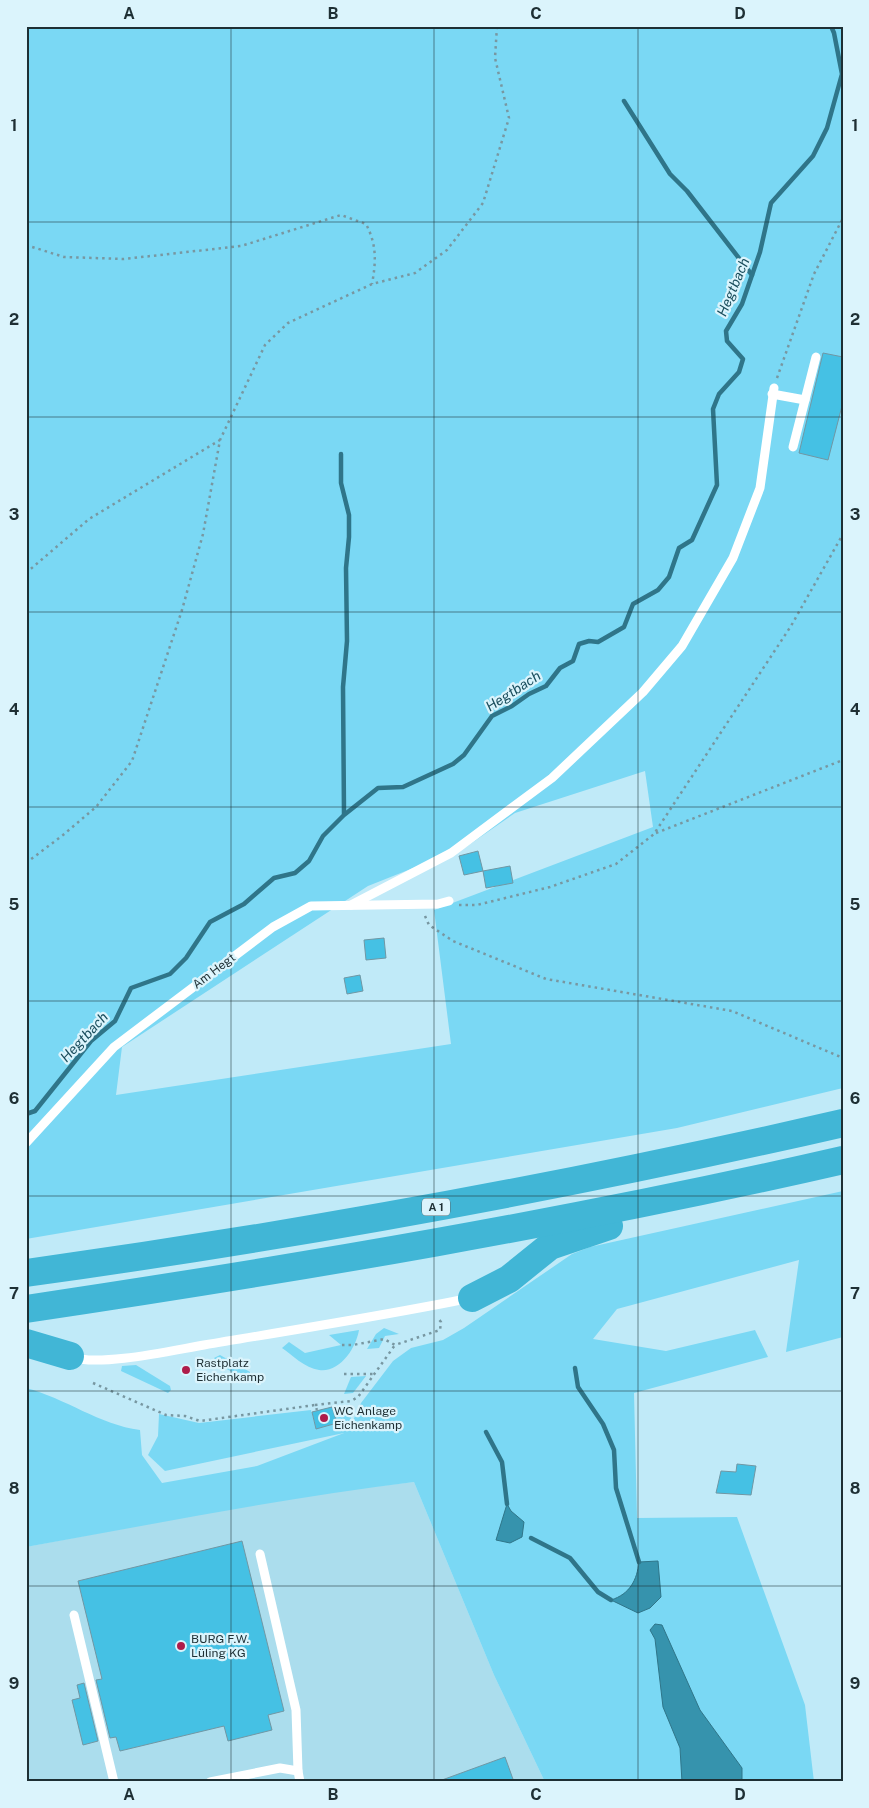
<svg xmlns="http://www.w3.org/2000/svg" width="869" height="1808" font-family="'Public Sans',sans-serif">
	<style>
		.built { fill: #abdded }
		.green { fill: #7ad8f4; fill-rule: evenodd }
		.water { fill: #3693ad; stroke: #2f7589 }
		.lines { fill: none; stroke-linecap: round; stroke-linejoin: round }
		.stream { stroke: #2f7589; stroke-width: 4.5 }
		.building { fill: #45c1e4; stroke: #7097a4 }
		.path { stroke: #7897a1; stroke-width: 2.5; stroke-dasharray: 2.5 4; stroke-linecap: butt }
		.service { stroke: #fff; stroke-width: 9 }
		.motorway { stroke: #41b6d6; stroke-width: 28 }
		.grid { fill: none; stroke: #1e2f34; stroke-width: 1; stroke-opacity: 0.55 }
		.poi-dot { fill: #ae1c4a; stroke: #dbf4fc; stroke-width: 2 }
		.labels { text-anchor: middle; stroke-width: 4.5; stroke-linejoin: round; paint-order: stroke }
		.shield { fill: #dbf4fc; stroke: #576a70; stroke-width: 1 }
		.shield-label { font-size: 11px; font-weight: bold; fill: #1e2f34 }
		.street-label { font-size: 12px; fill: #1e2f34; stroke: #dbf4fc }
		.poi-label { font-size: 12px; fill: #1e2f34; stroke: #dbf4fc; text-anchor: start }
		.water-label { font-size: 14px; font-style: italic; fill: #194d5c; stroke: #dbf4fc }
		.neatline { fill: none; stroke: #1e2f34; stroke-width: 2 }
		.grid-label { font-size: 16px; text-anchor: middle; font-weight: bold; fill: #1e2f34 }
	</style>
	<rect width="100%" height="100%" fill="#c0eaf8"/>
	<polygon class="built" points="414,1482 494,1675 545,1782 26,1782 26,1547 215,1511 329,1492"/>
	<g class="green">
		<path d="M26 26H843V1088L677 1128 26 1239ZM645 771 653 827 434 910 451 1044 116 1095 122 1047 368 886 466 847 515 813Z"/>
		<path d="M843 1191V1337L786 1352 799 1260 617 1309 593 1339 666 1351 755 1330 768 1357 634 1393 637 1518 737 1517 805 1705 814 1782H545L494 1675 414 1482C283 1498 155 1524 26 1547V1388C65 1398 100 1425 140 1430L142 1455 162 1483 257 1466 344 1433 165 1471 148 1455 158 1436 159 1414 199 1423 311 1410 316 1429 337 1423 332 1407 352 1405 350 1427 361 1403 393 1361 411 1348 443 1340 464 1328 572 1254 590 1247Z"/>
		<polygon points="384,1328 399,1334 385,1336 379,1348 367,1349 376,1334"/>
		<path d="M359 1330C356 1348 340 1373 319 1370 305 1368 292 1355 282 1348L289 1342 305 1353 341 1345 329 1335Z"/>
		<polygon points="220,1355 250,1372 251,1379 247,1381 217,1363 214,1358"/>
		<polygon points="136,1365 170,1386 171,1390 168,1393 121,1371 122,1366"/>
		<polygon points="366,1376 353,1393 344,1394 351,1377"/>
	</g>
	<g class="water">
		<polygon points="507,1504 511,1511 524,1522 522,1537 510,1543 496,1540"/>
		<path d="M658 1561 661 1597 650 1608 638 1613 611 1600C630 1594 637 1580 639 1562Z"/>
		<polygon points="655,1624 662,1625 700,1710 742,1768 742,1779 731,1782 682,1782 680,1748 663,1707 655,1639 650,1630"/>
	</g>
	<g class="lines">
		<g class="stream">
			<polyline points="624,101 670,174 687,191 752,275"/>
			<polyline points="341,454 341,483 349,515 349,537 346,568 347,641 343,687 344,814"/>
			<polyline points="26,1114 35,1111 91,1041 115,1021 131,988 170,974 186,958 210,922 244,904 274,878 295,873 309,861 323,836 344,815 378,788 403,787 453,764 464,755 492,716 512,706 529,694 546,686 560,668 573,661 579,644 589,641 598,642 624,627 633,604 658,590 669,577 679,548 692,540 717,485 713,409 719,394 739,372 743,359 727,341 726,331 742,304 760,252 771,203 813,156 827,128 842,74 834,33 831,26"/>
			<polyline points="575,1368 578,1387 603,1424 614,1450 616,1488 639,1562"/>
			<polyline points="486,1432 502,1462 507,1504"/>
			<polyline points="531,1538 570,1558 598,1592 611,1600"/>
		</g>
	</g>
	<g class="building">
		<polygon points="823,353 843,357 843,402 828,460 799,453"/>
		<polygon points="478,851 483,871 464,875 459,856"/>
		<polygon points="510,866 513,883 486,888 483,871"/>
		<polygon points="384,938 386,958 366,960 364,940"/>
		<polygon points="360,975 363,991 347,994 344,978"/>
		<polygon points="332,1407 337,1423 316,1429 312,1412"/>
		<polygon points="737,1464 756,1466 751,1495 716,1493 721,1471 736,1472"/>
		<polygon points="242,1541 284,1711 268,1715 272,1730 228,1741 224,1726 120,1751 116,1737 110,1738 96,1680 102,1679 78,1581"/>
		<polygon points="84,1683 98,1741 83,1745 72,1700 80,1698 77,1685"/>
		<polygon points="505,1757 514,1782 442,1782 442,1780"/>
	</g>
	<g class="lines">
		<g class="path">
			<path d="M26 245 64 257 124 259 241 246 341 215 366 224C377 245 376 262 372 284"/>
			<polyline points="777,378 814,274 843,218"/>
			<polyline points="26,573 89,519 220,440"/>
			<polyline points="656,833 843,760"/>
			<polyline points="26,863 63,835 96,807 132,761 182,610 203,534 220,440 265,345 288,323 372,284 415,273 447,250 483,203 509,118 495,58 497,26"/>
			<polyline points="459,905 477,905 550,887 616,864 654,834 791,626 843,534"/>
			<polyline points="425,916 429,925 453,941 546,979 732,1011 843,1058"/>
			<polyline points="342,1345 353,1345 384,1339 395,1345 440,1330 441,1322 437,1317"/>
			<polyline points="344,1374 373,1374"/>
			<polyline points="93,1383 166,1415 185,1416 200,1421 315,1405 317,1410"/>
			<polyline points="315,1405 351,1401 358,1397 395,1345"/>
		</g>
		<g class="service">
			<polyline points="772,394 805,400"/>
			<polyline points="793,447 816,357"/>
			<polyline points="351,905 451,853 552,778 643,692 682,646 733,558 760,488 774,388"/>
			<polyline points="26,1143 114,1047 273,927 311,906 438,904 449,901"/>
			<path d="M72 1357C99 1367 174 1350 204 1345 293 1330 382 1316 471 1298"/>
			<polyline points="260,1554 296,1710 298,1771"/>
			<polyline points="74,1615 114,1782"/>
			<polyline points="210,1782 280,1768 298,1771 300,1782"/>
		</g>
		<g class="motorway">
			<path d="M26 1273C300 1235 573 1185 843 1123"/>
			<polyline points="472,1298 509,1279 550,1246 609,1226"/>
			<path d="M26 1309C300 1268 573 1222 843 1160"/>
			<polyline points="26,1343 70,1356"/>
		</g>
	</g>
	<path class="grid" d="M231 26V1782M434 26V1782M638 26V1782M26 222H843M26 417H843M26 612H843M26 807H843M26 1001H843M26 1196H843M26 1391H843M26 1586H843"/>
	<g class="poi-dot">
		<circle cx="186" cy="1370" r="5"/>
		<circle cx="324" cy="1418" r="5"/>
		<circle cx="181" cy="1646" r="5"/>
	</g>
	<g class="labels">
		<rect class="shield" x="422" y="1198.5" width="28" height="17" rx="4"/>
		<g class="shield-label">
			<text x="436" y="1211">A 1</text>
		</g>
		<g class="street-label">
			<text transform="translate(214 971) rotate(-37)" y="4">Am Hegt</text>
		</g>
		<g class="poi-label">
			<text x="196" y="1367">Rastplatz<tspan x="196" dy="14">Eichenkamp</tspan></text>
			<text x="334" y="1415">WC Anlage<tspan x="334" dy="14">Eichenkamp</tspan></text>
			<text x="191" y="1643">BURG F.W.<tspan x="191" dy="14">Lüling KG</tspan></text>
		</g>
		<g class="water-label">
			<text transform="translate(733 287) rotate(-67)" y="5">Hegtbach</text>
			<text transform="translate(513 691) rotate(-33)" y="5">Hegtbach</text>
			<text transform="translate(84 1037) rotate(-47)" y="5">Hegtbach</text>
		</g>
	</g>
	<rect width="869" height="1808" fill="none" stroke="#dbf4fc" stroke-width="55"/>
	<rect x="28" y="28" width="814" height="1752" class="neatline"/>
	<g class="grid-label">
		<text x="129" y="19">A</text>
		<text x="333" y="19">B</text>
		<text x="536" y="19">C</text>
		<text x="740" y="19">D</text>
		<text x="14" y="131">1</text>
		<text x="855" y="131">1</text>
		<text x="14" y="325">2</text>
		<text x="855" y="325">2</text>
		<text x="14" y="520">3</text>
		<text x="855" y="520">3</text>
		<text x="14" y="715">4</text>
		<text x="855" y="715">4</text>
		<text x="14" y="910">5</text>
		<text x="855" y="910">5</text>
		<text x="14" y="1104">6</text>
		<text x="855" y="1104">6</text>
		<text x="14" y="1299">7</text>
		<text x="855" y="1299">7</text>
		<text x="14" y="1494">8</text>
		<text x="855" y="1494">8</text>
		<text x="14" y="1689">9</text>
		<text x="855" y="1689">9</text>
		<text x="129" y="1800">A</text>
		<text x="333" y="1800">B</text>
		<text x="536" y="1800">C</text>
		<text x="740" y="1800">D</text>
	</g>
</svg>
